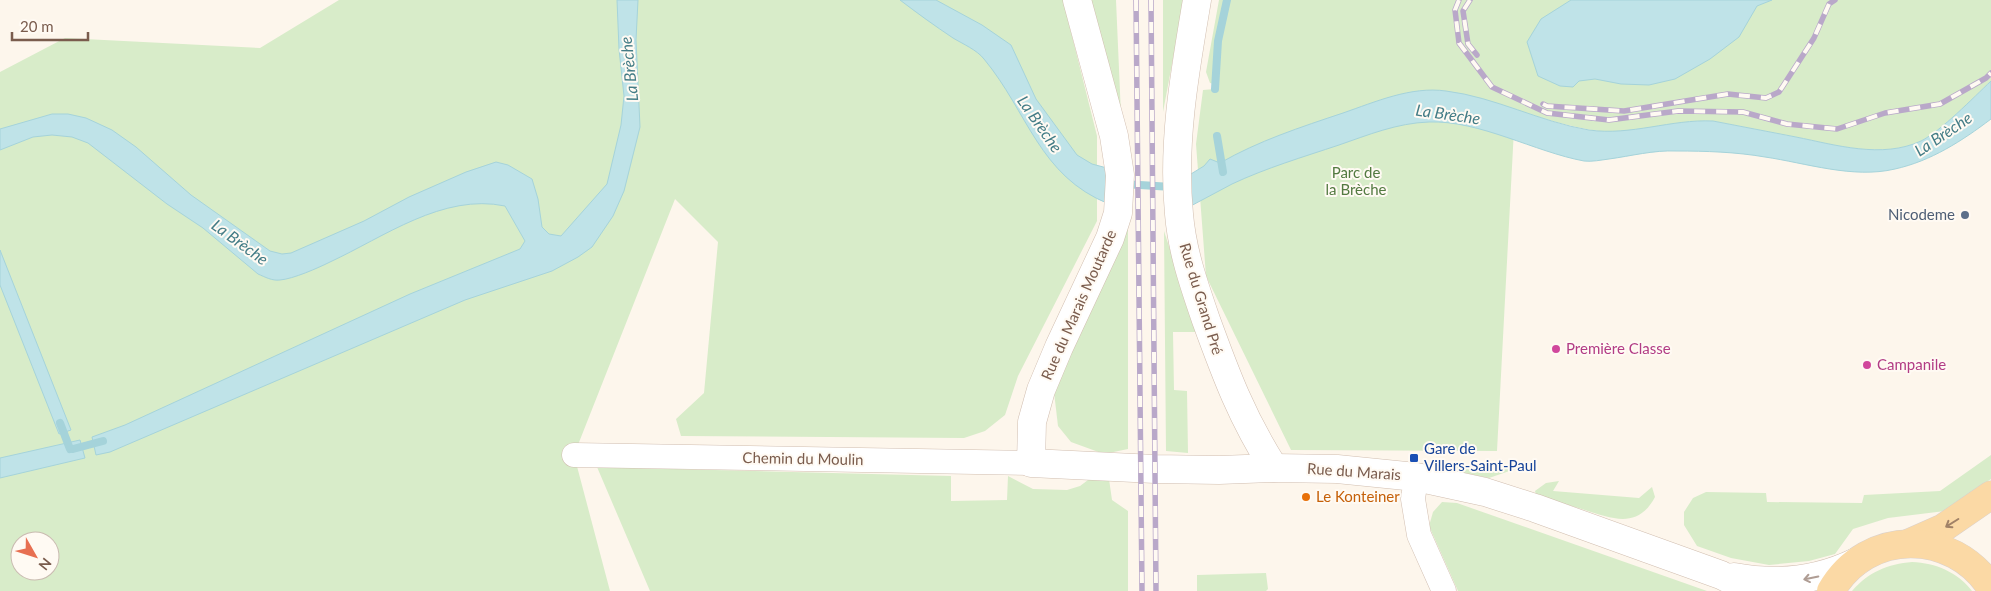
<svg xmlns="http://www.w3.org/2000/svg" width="1991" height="591" font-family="Lato,sans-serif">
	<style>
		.green { fill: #d8ecc9; fill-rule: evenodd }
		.water { fill: #bfe3e8; stroke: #a5d3da }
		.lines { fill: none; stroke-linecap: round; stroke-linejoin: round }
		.stream { stroke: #a5d3da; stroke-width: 8 }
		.minor-casing { stroke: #d1beb0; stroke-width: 25 }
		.tertiary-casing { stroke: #d1beb0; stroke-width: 29 }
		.primary-casing { stroke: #dad1cd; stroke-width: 29 }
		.minor { stroke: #fff; stroke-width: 24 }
		.tertiary { stroke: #fff; stroke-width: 28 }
		.primary { stroke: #fbd9a5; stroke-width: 28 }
		.rail-casing { stroke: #b9a8c9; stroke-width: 5.5 }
		.rail { stroke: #fffaf3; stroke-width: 4; stroke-dasharray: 11; stroke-linecap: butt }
		.oneway { stroke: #a18267 }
		.oneway2 { stroke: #af9d94 }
		.service-dot { fill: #5c6f8a; stroke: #fffaf3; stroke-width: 2 }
		.hotel-dot { fill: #d1479c; stroke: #fffaf3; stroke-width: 2 }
		.transit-dot { fill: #1a4fb4; stroke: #fffaf3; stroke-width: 2 }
		.food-dot { fill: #e8710a; stroke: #fffaf3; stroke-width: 2 }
		.labels { text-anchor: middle; stroke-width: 4; stroke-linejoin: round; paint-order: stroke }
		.park-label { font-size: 15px; fill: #537a41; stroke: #fffaf3 }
		.service-label { font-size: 15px; fill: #4e5e75; stroke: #fffaf3; text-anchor: end }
		.street-label { font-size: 15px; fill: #7a5c4d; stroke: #fffaf3 }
		.hotel-label { font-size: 15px; fill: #b23c85; stroke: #fffaf3; text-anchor: start }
		.transit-label { font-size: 15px; fill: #164399; stroke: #fffaf3; text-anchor: start }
		.food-label { font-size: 15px; fill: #c56008; stroke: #fffaf3; text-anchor: start }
		.water-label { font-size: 16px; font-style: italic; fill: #437c86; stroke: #fffaf3 }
	</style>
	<rect width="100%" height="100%" fill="#fdf6ec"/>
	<g class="green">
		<path d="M339 0H1063L1097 136V221L1018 376 1005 415 985 431 964 438 681 436 676 419 704 393 718 242 675 199 574 455 610 591H0V72L65 38 260 48ZM20 541H50V571H20Z"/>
		<polygon points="1091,0 1116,0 1121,115"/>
		<polygon points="1163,0 1184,0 1163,112"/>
		<path d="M1219 0H1991V81C1973 98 1941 131 1921 141 1882 159 1836 145 1796 137 1768 132 1741 126 1713 121 1680 119 1647 132 1613 132 1579 131 1547 119 1515 110L1497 451 1291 450 1206 276 1196 144 1203 90 1215 89 1219 85 1210 83 1206 72Z"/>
		<polygon points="1128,227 1128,449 1104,454 1071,442 1058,426 1054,392"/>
		<polygon points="1164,231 1197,332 1173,332 1174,390 1187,391 1188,453 1166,451"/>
		<polygon points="1991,455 1991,479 1945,511 1888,518 1853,529 1835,554 1809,561 1769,565 1731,558 1697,546 1684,525 1684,512 1693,498 1706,492 1766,493 1767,502 1862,503 1864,495 1940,491"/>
		<polygon points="1420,464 1521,467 1489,478"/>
		<polygon points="597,467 951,476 951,501 1007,500 1008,476 1033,489 1067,490 1080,486 1092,477 1109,479 1112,500 1128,511 1128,591 650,591"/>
		<path d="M1559 481 1553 491 1639 498 1652 487 1655 497C1638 529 1613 519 1585 510 1568 505 1552 500 1536 495L1535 491 1546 483Z"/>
		<polygon points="1442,502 1457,503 1707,591 1458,591 1429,526 1433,512"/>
		<path d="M1912 562C1936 563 1957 572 1972 591H1852C1868 572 1888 564 1912 562Z"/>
		<polygon points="1266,573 1268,589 1266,591 1197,591 1197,575"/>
	</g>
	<g class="water">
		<path d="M617 0H638L636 40 640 127 624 191 613 216 592 247 578 257 552 271 465 300 110 452 96 455 92 437 125 425 410 294 520 249 525 241 505 206C443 193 384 237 330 262 318 268 293 279 280 280 272 281 265 277 258 274L203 228 167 204 88 143 72 137 52 135 33 137 0 150V129L52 114H68L86 118 112 130 136 147 191 195 270 251 282 254 291 253 364 221 409 197 466 172 496 162 508 165 532 179 538 199 542 227 549 234 561 236 607 184 621 125 624 96 619 49Z"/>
		<path d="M900 0H936L982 25 1011 45 1036 99 1077 155 1092 164 1107 168 1109 204C1039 176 1028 112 984 59 977 50 963 44 953 38 935 26 917 13 900 0Z"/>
		<polygon points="1571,0 1772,0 1757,6 1739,37 1710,59 1675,79 1649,85 1621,84 1595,79 1579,81 1573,87 1560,86 1538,76 1527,42 1541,19"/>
		<path d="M1991 81V119C1962 141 1931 161 1895 169 1853 179 1806 163 1765 157 1736 152 1706 151 1676 151 1654 150 1631 156 1609 159 1601 160 1592 162 1584 161 1535 152 1479 120 1429 122 1397 123 1368 135 1339 145 1303 157 1266 168 1232 184 1217 192 1202 200 1187 208L1186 177 1204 166 1210 159 1220 163C1258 141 1301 127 1343 113 1375 102 1411 86 1446 91 1495 97 1540 122 1589 130 1631 136 1671 119 1713 121 1741 126 1768 132 1796 137 1836 145 1882 159 1921 141 1941 131 1973 98 1991 81Z"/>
		<polygon points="0,250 71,430 59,434 0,285"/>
		<polygon points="80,440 85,458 0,478 0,458"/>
	</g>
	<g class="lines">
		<g class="stream">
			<polyline points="1215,89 1218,41 1227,0"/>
			<polyline points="1217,136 1223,172"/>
			<polyline points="1124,184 1172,187"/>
			<polyline points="60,423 70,449"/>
			<polyline points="73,449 103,441"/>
		</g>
		<g class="minor-casing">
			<g id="minor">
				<polyline points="574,455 1031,463"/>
				<polyline points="1416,477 1413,499 1419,535 1444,591"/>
			</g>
		</g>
		<g class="tertiary-casing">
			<g id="tertiary">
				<polyline points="1077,0 1114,136 1120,175 1118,213 1110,238 1059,347 1041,390 1032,422 1031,463 1155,469 1219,470 1274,468 1337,469 1416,477 1485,492 1535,508 1721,575 1753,591"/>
				<path d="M1197 0C1185 71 1172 142 1179 214 1182 251 1194 285 1206 320 1226 375 1242 418 1274 468"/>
				<path d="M1734 577C1777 585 1817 581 1856 562"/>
			</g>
		</g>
		<g class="primary-casing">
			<g id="primary">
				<polyline points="1909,543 1943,528 1991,495"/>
				<path d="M1831 591C1867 528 1953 529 1991 588"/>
			</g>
		</g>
		<use href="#minor" class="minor"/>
		<use href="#tertiary" class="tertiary"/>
		<use href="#primary" class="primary"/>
		<g class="rail-casing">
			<g id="rail">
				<polyline points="1136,0 1142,591"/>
				<polyline points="1151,0 1156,591"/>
				<polyline points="1459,0 1455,10 1459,43 1492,87 1547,113 1609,120 1678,111 1743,112 1787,124 1837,129 1885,113 1940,104 1986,78 1991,73"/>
				<polyline points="1470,0 1463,11 1468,44 1477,55"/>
				<polyline points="1543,104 1547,106 1624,111 1728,94 1766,98 1779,92 1783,86 1814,38 1829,4 1835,0"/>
			</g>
		</g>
		<use href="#rail" class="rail"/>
	</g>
	<defs><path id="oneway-shaft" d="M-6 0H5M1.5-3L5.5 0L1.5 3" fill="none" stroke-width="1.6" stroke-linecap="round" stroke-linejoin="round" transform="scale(1.25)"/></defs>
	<use class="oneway" href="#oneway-shaft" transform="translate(1952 523) rotate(148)"/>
	<use class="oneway2" href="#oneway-shaft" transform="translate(1811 578) rotate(168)"/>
	<circle class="service-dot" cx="1965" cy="215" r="5"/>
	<g class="hotel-dot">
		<circle cx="1556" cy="349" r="5"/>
		<circle cx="1867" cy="365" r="5"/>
	</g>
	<rect class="transit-dot" x="1409" y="453" width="10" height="10" rx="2.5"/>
	<circle class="food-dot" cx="1306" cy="497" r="5"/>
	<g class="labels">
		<g class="park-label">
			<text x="1356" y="178">Parc de<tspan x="1356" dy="17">la Brèche</tspan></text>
		</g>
		<g class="service-label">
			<text x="1955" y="220">Nicodeme</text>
		</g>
		<g class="street-label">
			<text transform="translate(1201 299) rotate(73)" y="5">Rue du Grand Pré</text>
			<text transform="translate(1079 305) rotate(-66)" y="5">Rue du Marais Moutarde</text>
			<text transform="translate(803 459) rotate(1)" y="5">Chemin du Moulin</text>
			<text transform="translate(1354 472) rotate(4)" y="5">Rue du Marais</text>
		</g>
		<g class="hotel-label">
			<text x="1566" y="354">Première Classe</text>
			<text x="1877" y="370">Campanile</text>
		</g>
		<g class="transit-label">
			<text x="1424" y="454">Gare de<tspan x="1424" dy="17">Villers-Saint-Paul</tspan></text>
		</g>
		<g class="food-label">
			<text x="1316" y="502">Le Konteiner</text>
		</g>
		<g class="water-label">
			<text transform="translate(629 69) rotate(-96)" y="6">La Brèche</text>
			<text transform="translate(1448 114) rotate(8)" y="6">La Brèche</text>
			<text transform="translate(1040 124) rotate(55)" y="6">La Brèche</text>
			<text transform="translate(1943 134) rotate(-34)" y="6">La Brèche</text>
			<text transform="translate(240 242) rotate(36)" y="6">La Brèche</text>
		</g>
	</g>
	<g transform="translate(35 556) rotate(129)"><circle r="24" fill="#fffaf3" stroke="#cabbb1"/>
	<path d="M0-4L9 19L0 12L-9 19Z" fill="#e76f51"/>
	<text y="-8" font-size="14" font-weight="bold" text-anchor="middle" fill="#7a5c4d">N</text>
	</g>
	<path d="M12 32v8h76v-8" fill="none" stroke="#7a5c4d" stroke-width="2.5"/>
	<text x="20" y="32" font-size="15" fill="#7a5c4d" stroke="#fffaf3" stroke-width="4" paint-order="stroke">20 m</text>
</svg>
